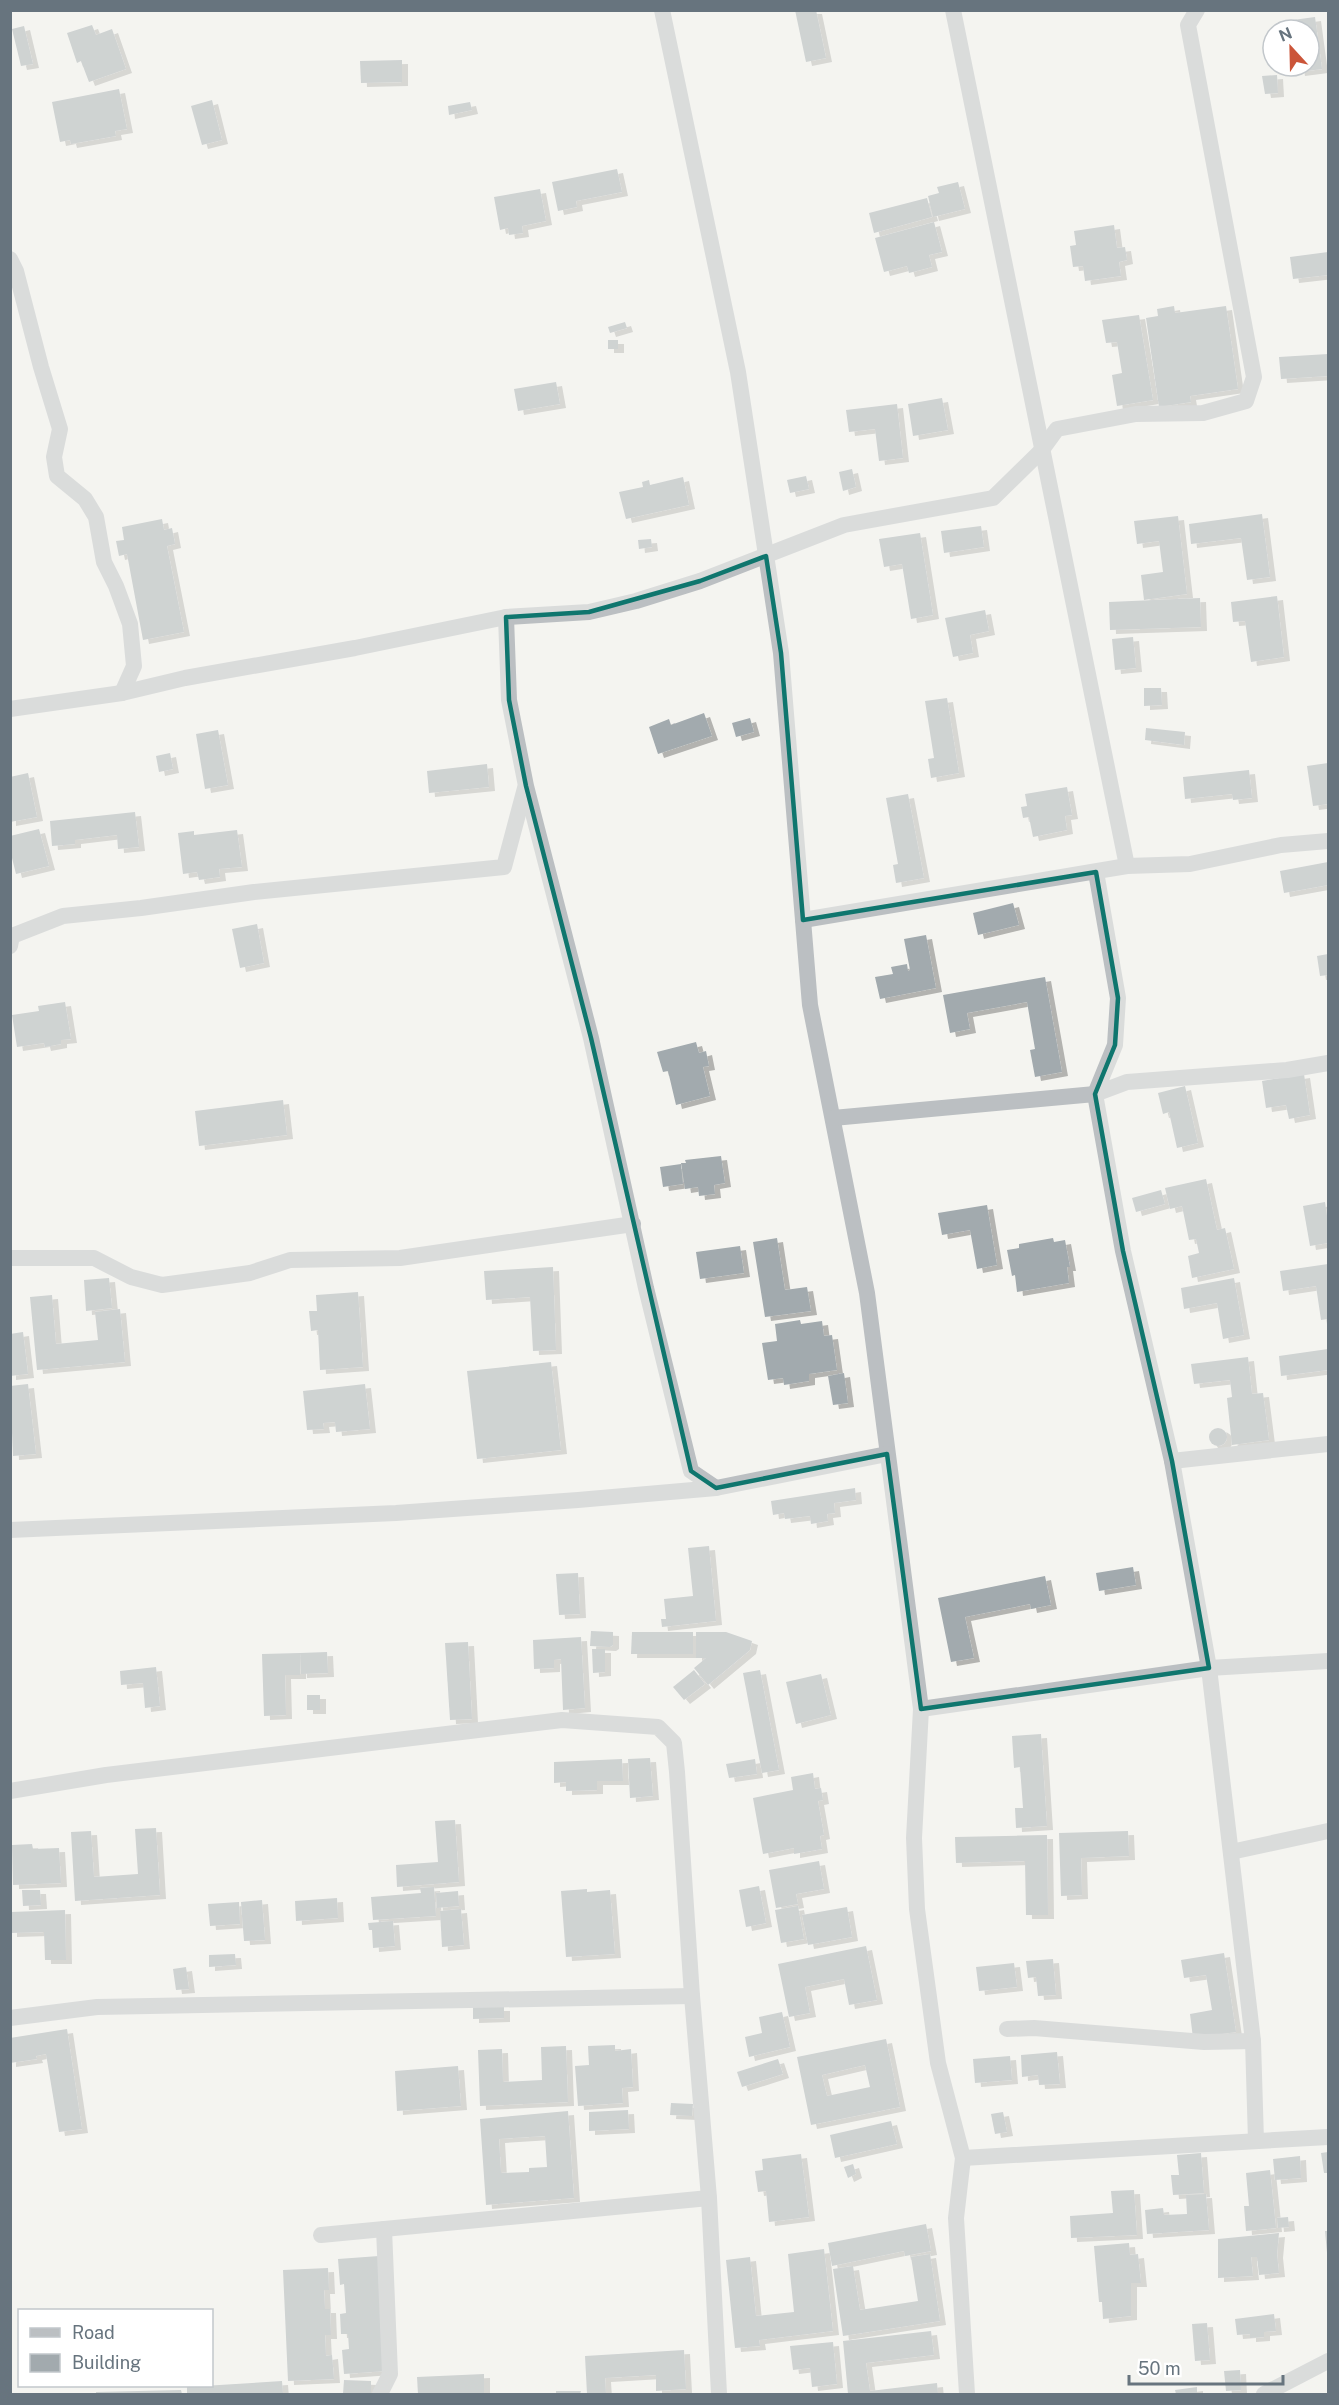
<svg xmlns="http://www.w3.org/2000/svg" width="1339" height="2405" font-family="'Public Sans',sans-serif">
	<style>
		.building { fill: #a2aaae; fill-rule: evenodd; filter: url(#shadow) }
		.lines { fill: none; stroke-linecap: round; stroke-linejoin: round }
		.minor { stroke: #bbbfc2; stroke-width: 16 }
		.marked { fill: none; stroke: #0f766e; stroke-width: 4.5; stroke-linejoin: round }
	</style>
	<defs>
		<filter id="shadow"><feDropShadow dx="6" dy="4" stdDeviation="0" flood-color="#0004"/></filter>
	</defs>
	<rect width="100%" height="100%" fill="#f4f4f0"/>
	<g class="building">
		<polygon points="795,10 816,10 826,58 806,62"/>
		<polygon points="1315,17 1322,69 1299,72 1298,66 1309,66 1309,30 1279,30 1278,22"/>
		<polygon points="92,25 96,35 112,29 126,69 89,82 81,61 77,63 67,33"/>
		<polygon points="24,26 33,64 21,66 12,29"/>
		<polygon points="402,60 402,82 361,83 360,61"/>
		<polygon points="1277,75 1278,93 1265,94 1262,76"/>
		<polygon points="119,89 127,129 115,131 116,136 71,144 70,140 60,142 52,102"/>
		<polygon points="212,100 222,140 202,145 191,106"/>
		<polygon points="470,102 472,110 449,115 448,106"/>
		<polygon points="617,169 622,192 576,201 577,207 558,211 552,182"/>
		<polygon points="958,182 965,209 933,217 928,196 939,193 937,187"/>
		<polygon points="540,189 546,221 522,226 523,233 509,235 508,228 500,230 494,197"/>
		<polygon points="927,198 932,217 874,233 869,213"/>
		<polygon points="934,222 942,252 929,255 932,267 909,273 907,266 884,272 875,238"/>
		<polygon points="1114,225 1117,248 1125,247 1127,260 1119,262 1121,276 1085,281 1083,266 1073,267 1070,246 1076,245 1074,231"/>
		<polygon points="1328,252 1328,275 1293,279 1290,257"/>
		<polygon points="1174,306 1175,313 1226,306 1238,389 1190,396 1191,402 1159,407 1146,318 1158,316 1157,309"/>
		<polygon points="1139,315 1153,400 1117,406 1112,375 1122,373 1117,342 1106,343 1102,320"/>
		<polygon points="625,322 627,328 610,333 608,327"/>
		<rect x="608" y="340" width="10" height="9"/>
		<polygon points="1328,354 1328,376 1281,379 1279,357"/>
		<polygon points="556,382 560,404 518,411 514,389"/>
		<polygon points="942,398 948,430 913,436 908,404"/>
		<polygon points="897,404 903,458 879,461 875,429 849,432 846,410"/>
		<polygon points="852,469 856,487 843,491 839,472"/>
		<polygon points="806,476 809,489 790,493 787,480"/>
		<polygon points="683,477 689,505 626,519 619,492 643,487 642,482 649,480 650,485"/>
		<polygon points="1262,514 1270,577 1247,580 1241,538 1191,544 1189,524"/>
		<polygon points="1178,516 1187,594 1144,600 1141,575 1163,572 1159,541 1137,544 1134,521"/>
		<polygon points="162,519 164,530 172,528 175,544 167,546 184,632 143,640 127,554 119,556 116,541 124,540 122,527"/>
		<polygon points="981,526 984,547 944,553 941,531"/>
		<polygon points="920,533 933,615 911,619 902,564 884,567 879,539"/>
		<polygon points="651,539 652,547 639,549 638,540"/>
		<polygon points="1277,596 1284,657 1251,662 1245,621 1233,622 1231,602"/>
		<polygon points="1200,598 1201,627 1110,630 1109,602"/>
		<polygon points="985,610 989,631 970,635 973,653 953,657 945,618"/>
		<polygon points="1133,637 1136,668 1115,670 1112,639"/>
		<polygon points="1144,688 1161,688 1162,705 1144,706"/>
		<polygon points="947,698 959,773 931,778 928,759 934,758 925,701"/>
		<polygon points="704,713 712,736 658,754 649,727 669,719 671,725"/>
		<polygon points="750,718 754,732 736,737 732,723"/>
		<polygon points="1146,728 1185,732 1184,745 1145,740"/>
		<polygon points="218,730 228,785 205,789 196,734"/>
		<polygon points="170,753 173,769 159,772 156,756"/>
		<polygon points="1328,763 1328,804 1313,806 1307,766"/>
		<polygon points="487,764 489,787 429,793 427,771"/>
		<polygon points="1249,770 1252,798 1233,800 1232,794 1185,799 1183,777"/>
		<polygon points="28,773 37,817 10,822 10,777"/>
		<polygon points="1067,787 1072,815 1065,816 1067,830 1033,837 1029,817 1023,818 1021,807 1027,806 1025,794"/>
		<polygon points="908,794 924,878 896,883 893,865 898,864 886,798"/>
		<polygon points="135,812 139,847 118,849 117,835 75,840 75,844 52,846 50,821"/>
		<polygon points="39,829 49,866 16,874 10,850 10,836"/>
		<polygon points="237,830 242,867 219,869 220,877 199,880 197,872 183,874 178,833 194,831 194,835"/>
		<polygon points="1328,862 1328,885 1284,893 1280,871"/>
		<polygon points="1013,903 1019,925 978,935 973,913"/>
		<polygon points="257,924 264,963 240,968 232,929"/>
		<polygon points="926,935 936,988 880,999 875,977 893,974 891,967 907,964 908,971 910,970 904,939"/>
		<polygon points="1328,954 1328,975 1320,976 1317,956"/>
		<polygon points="1045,977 1062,1072 1035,1077 1030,1050 1035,1049 1027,1002 967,1013 970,1029 950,1033 943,995"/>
		<polygon points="65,1002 71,1039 61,1040 61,1044 45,1047 44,1043 17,1047 12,1015 39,1011 38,1006"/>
		<polygon points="696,1042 699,1053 706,1051 709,1066 703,1067 710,1096 676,1105 668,1071 663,1072 657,1052"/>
		<polygon points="1304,1074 1310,1115 1289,1119 1286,1105 1266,1108 1262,1081"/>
		<polygon points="1185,1086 1198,1143 1177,1148 1169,1112 1163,1114 1158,1093"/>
		<polygon points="283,1100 287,1135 199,1146 195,1111"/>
		<polygon points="721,1156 725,1183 714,1185 715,1194 699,1196 698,1187 685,1189 681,1163 686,1163 685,1160"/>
		<polygon points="681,1164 683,1184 663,1187 660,1167"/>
		<polygon points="1206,1179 1217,1230 1225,1228 1234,1269 1192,1278 1188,1256 1199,1253 1196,1239 1189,1240 1182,1206 1170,1209 1165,1188"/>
		<polygon points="1161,1190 1165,1204 1136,1212 1132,1198"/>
		<polygon points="1325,1202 1328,1223 1328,1243 1310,1246 1303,1206"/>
		<polygon points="987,1205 997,1265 977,1269 970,1230 942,1235 938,1213"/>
		<polygon points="777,1238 785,1290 807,1287 811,1311 765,1317 753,1242"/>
		<polygon points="1053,1238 1054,1242 1065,1240 1070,1267 1067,1267 1069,1283 1017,1292 1015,1275 1012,1276 1007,1250 1019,1248 1019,1244"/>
		<polygon points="740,1246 744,1273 700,1279 696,1252"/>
		<polygon points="1328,1264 1328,1319 1321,1320 1316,1286 1283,1291 1280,1271"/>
		<polygon points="553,1267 556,1350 533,1351 530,1297 486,1300 484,1271"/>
		<polygon points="109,1278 112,1308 86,1311 84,1280"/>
		<polygon points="1234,1278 1244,1335 1223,1339 1217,1303 1184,1309 1181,1288"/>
		<polygon points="358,1292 363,1367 320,1370 318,1330 311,1331 309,1311 317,1311 316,1295"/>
		<polygon points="52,1295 56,1344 98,1340 95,1312 120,1309 125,1362 37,1370 30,1297"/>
		<polygon points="800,1320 801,1324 822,1321 824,1336 832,1335 837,1370 809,1374 809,1381 784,1385 783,1378 768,1380 762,1343 777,1341 775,1324"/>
		<polygon points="23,1332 28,1374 10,1376 10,1334"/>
		<polygon points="1328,1349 1328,1370 1281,1376 1279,1356"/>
		<polygon points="1248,1357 1252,1394 1263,1393 1269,1440 1232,1445 1227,1398 1232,1397 1230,1380 1194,1384 1191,1364"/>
		<polygon points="551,1362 561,1450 477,1459 467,1371"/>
		<polygon points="844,1373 848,1403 833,1405 828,1376"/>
		<polygon points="28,1384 36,1454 13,1456 10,1386"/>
		<polygon points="365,1384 370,1429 336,1432 335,1422 323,1423 324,1429 307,1430 303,1391"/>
		<circle cx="1218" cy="1437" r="9"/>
		<polygon points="855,1488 856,1500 834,1503 835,1513 827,1514 828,1521 811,1524 810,1516 785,1519 784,1513 773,1515 771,1501"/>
		<polygon points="709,1546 716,1621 662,1627 661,1619 666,1619 664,1599 693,1596 688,1548"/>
		<polygon points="1133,1567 1136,1585 1099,1591 1096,1573"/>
		<polygon points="578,1573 580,1614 559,1615 556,1574"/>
		<polygon points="1045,1576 1051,1605 1031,1609 1030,1604 965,1617 974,1658 951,1662 938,1598"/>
		<polygon points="591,1631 613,1632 613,1645 610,1647 590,1646"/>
		<polygon points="632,1632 693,1632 693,1654 631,1654"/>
		<polygon points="696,1632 726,1632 752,1641 750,1650 708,1685 694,1668 706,1658 696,1658"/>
		<polygon points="581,1637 585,1708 563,1710 561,1659 554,1660 554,1668 534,1669 533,1640"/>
		<polygon points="468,1642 472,1719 450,1720 445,1643"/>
		<polygon points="592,1649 605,1649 605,1672 593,1673"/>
		<polygon points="327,1652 328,1673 301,1674 300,1653"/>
		<polygon points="300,1653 300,1675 285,1675 286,1715 264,1716 262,1654"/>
		<polygon points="156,1667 160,1706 145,1708 143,1683 121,1685 120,1671"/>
		<polygon points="694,1670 705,1684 684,1700 673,1687"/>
		<polygon points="760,1670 779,1770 762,1773 743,1673"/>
		<polygon points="821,1674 831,1715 796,1724 786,1682"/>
		<rect x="307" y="1695" width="13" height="15"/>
		<polygon points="1041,1734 1047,1826 1016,1828 1015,1808 1023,1808 1020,1767 1014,1768 1012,1736"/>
		<polygon points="650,1758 653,1796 630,1798 628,1759"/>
		<polygon points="622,1759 623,1781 597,1781 597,1790 566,1791 566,1782 554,1783 554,1762"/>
		<polygon points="755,1759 757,1774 729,1778 726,1764"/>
		<polygon points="813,1773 815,1789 821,1788 823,1800 818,1801 824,1835 820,1836 822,1849 794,1854 794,1848 763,1854 753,1798 793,1790 791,1777"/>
		<polygon points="455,1820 459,1882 397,1887 396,1865 438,1862 435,1821"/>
		<polygon points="156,1828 160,1895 75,1901 71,1832 91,1831 94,1877 138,1874 135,1829"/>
		<polygon points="1128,1831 1129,1856 1081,1858 1082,1895 1061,1896 1059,1833"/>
		<polygon points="1047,1835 1048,1915 1026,1915 1025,1861 956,1863 955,1837"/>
		<polygon points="32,1844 33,1849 59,1848 61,1883 13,1885 12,1845"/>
		<polygon points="819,1861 824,1889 796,1894 798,1904 776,1908 769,1870"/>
		<polygon points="759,1886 766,1923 746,1927 739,1890"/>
		<polygon points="434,1887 436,1916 373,1920 371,1897 421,1893 420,1888"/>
		<polygon points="587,1889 587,1892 610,1890 615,1954 566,1957 561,1891"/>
		<polygon points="22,1890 40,1890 41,1905 23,1906"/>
		<polygon points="458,1891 459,1906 437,1908 436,1893"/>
		<polygon points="337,1898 338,1918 296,1921 295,1901"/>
		<polygon points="262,1900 265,1940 244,1941 241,1902"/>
		<polygon points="239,1902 240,1924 210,1926 208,1904"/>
		<polygon points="798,1906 804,1939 781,1943 775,1910"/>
		<polygon points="847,1907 852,1937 808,1945 802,1915"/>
		<polygon points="461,1909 464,1945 442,1947 440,1911"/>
		<polygon points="65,1910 66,1960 45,1960 44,1932 11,1933 11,1912"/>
		<polygon points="393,1921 395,1946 373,1948 372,1930 369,1930 368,1923"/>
		<polygon points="866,1946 877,2000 849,2005 844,1979 805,1987 810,2013 789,2017 778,1964"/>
		<polygon points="1224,1953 1236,2032 1193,2038 1190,2014 1212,2010 1206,1975 1184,1978 1181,1960"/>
		<polygon points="235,1954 236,1965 209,1967 209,1955"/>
		<polygon points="1053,1959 1056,1995 1038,1996 1036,1977 1028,1978 1026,1961"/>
		<polygon points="1014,1963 1017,1987 979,1991 976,1967"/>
		<polygon points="186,1967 189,1989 176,1990 173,1969"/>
		<polygon points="473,2007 504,2007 504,2018 473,2019"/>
		<polygon points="782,2012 790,2047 749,2057 745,2037 762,2033 759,2017"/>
		<polygon points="67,2029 82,2129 59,2132 46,2054 36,2056 37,2059 10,2063 10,2038"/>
		<path d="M886 2039 900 2107 811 2125 797 2057ZM865 2065 870 2087 827 2096 822 2075Z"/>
		<polygon points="615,2045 615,2051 631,2049 633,2087 622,2088 623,2103 578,2106 575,2066 589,2065 588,2046"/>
		<polygon points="566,2046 568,2102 480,2106 478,2050 502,2049 503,2082 542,2080 541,2047"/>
		<polygon points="1057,2052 1060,2084 1039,2085 1038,2075 1022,2077 1021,2055"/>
		<polygon points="1010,2056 1012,2080 975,2083 973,2059"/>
		<polygon points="778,2059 783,2074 742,2087 737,2072"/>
		<polygon points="458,2066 461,2106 397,2111 395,2071"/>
		<polygon points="671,2103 693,2104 692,2116 670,2115"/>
		<polygon points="628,2110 629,2129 589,2131 589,2112"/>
		<path d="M568 2111 574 2198 486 2205 480 2119ZM545 2136 547 2167 529 2168V2172L501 2173 499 2139Z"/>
		<polygon points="1003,2112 1007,2132 995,2134 991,2114"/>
		<polygon points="891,2121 897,2144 835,2158 830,2135"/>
		<polygon points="1328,2152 1328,2173 1324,2173 1321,2153"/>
		<polygon points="1201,2153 1204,2193 1173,2195 1171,2175 1179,2175 1177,2155"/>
		<polygon points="801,2154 809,2217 769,2222 766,2191 758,2192 755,2171 763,2170 762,2159"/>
		<polygon points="1300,2156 1301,2178 1275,2180 1273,2159"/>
		<polygon points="853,2164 856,2174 848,2178 844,2167"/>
		<polygon points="1270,2170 1276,2228 1246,2231 1244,2206 1249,2206 1246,2173"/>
		<polygon points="1134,2190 1137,2235 1071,2238 1070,2216 1113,2213 1111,2191"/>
		<polygon points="1206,2194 1209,2230 1147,2234 1145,2210 1163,2208 1164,2215 1187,2214 1186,2195"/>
		<polygon points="1288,2217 1289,2227 1278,2228 1277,2218"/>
		<polygon points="926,2224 931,2251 905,2256 904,2251 832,2266 828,2243"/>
		<polygon points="1325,2231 1328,2231 1328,2253 1327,2253"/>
		<polygon points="1279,2233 1277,2254 1279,2273 1259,2275 1257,2257 1251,2257 1253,2276 1218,2278 1218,2239"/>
		<polygon points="1129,2243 1130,2255 1138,2254 1141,2283 1131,2283 1131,2316 1103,2319 1102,2302 1099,2302 1094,2246"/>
		<polygon points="824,2249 833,2331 759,2340 760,2346 735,2348 726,2260 750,2257 756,2316 794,2312 788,2254"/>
		<polygon points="930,2254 940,2321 843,2336 833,2269 853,2266 860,2310 918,2301 911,2257"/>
		<polygon points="379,2256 386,2371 344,2374 342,2350 349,2349 348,2334 341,2334 340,2314 346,2313 344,2284 340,2285 338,2259"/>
		<polygon points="328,2268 329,2290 324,2290 325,2309 330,2309 331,2335 325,2335 326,2356 332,2355 334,2379 288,2381 283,2270"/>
		<polygon points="1274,2314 1276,2331 1264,2332 1264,2337 1250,2338 1250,2334 1237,2335 1235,2319"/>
		<polygon points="1207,2323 1210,2360 1195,2361 1192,2324"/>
		<polygon points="931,2331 934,2355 866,2363 870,2391 937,2383 938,2394 848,2394 843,2341"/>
		<polygon points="833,2342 837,2384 812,2387 810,2368 793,2370 790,2346"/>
		<polygon points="684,2350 686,2389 656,2391 656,2375 605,2378 606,2394 587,2394 585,2356"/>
		<polygon points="1240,2370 1241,2390 1226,2391 1224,2371"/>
		<polygon points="484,2374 484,2394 418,2394 417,2377"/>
		<polygon points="344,2380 371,2381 371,2394 343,2394"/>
		<polygon points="282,2381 283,2394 187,2394 187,2387"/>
		<polygon points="1197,2387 1197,2394 1176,2394 1175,2390"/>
		<polygon points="181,2390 182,2394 96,2394 96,2392"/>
		<polygon points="556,2391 581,2391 580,2394 556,2394"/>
	</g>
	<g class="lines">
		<g class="minor">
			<polyline points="662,10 738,372 781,653 810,1005 867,1293 921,1709 914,1838 917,1909 938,2063 963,2158 956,2218 967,2394"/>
			<polyline points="953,10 1127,866"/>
			<polyline points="10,259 16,271 41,367 60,429 54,457 57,476 85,499 96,517 104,562 116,586 130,624 134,666 122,693"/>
			<polyline points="506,617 509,700 526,786 591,1038 646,1288 691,1471 716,1488"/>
			<polyline points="10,709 122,693 185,678 355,648 506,617 589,612 636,601 700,581 844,525 993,498 1041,451 1057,429 1136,414 1203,413 1246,401 1254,377 1188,25 1197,10"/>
			<polyline points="1096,872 1118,998 1115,1045 1095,1094 1123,1251 1172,1461 1209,1668 1253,2041 1256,2141"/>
			<polyline points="803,920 1127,866 1190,864 1281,845 1328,841"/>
			<polyline points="10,946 12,936 63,916 141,908 254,892 504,867 525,788"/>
			<polyline points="833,1118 1095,1094 1127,1082 1287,1070 1328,1063"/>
			<polyline points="10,1258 94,1258 131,1277 162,1285 250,1273 290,1260 400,1258 633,1224"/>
			<polyline points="1172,1461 1328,1444"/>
			<polyline points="10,1530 396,1513 578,1500 716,1488 887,1454"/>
			<polyline points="921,1709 1209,1668 1328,1661"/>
			<polyline points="10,1791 106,1775 562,1720 658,1727 674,1743 677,1772 692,1996 709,2198 719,2394"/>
			<polyline points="1231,1852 1328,1831"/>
			<polyline points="10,2018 97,2007 692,1996"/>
			<polyline points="1007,2029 1034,2028 1204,2042 1253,2041"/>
			<polyline points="963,2158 1328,2137"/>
			<polyline points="321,2235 709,2198"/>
			<polyline points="380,2394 390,2374 384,2229"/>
			<polyline points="1264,2394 1328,2361"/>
		</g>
	</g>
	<path d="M0 0H1339V2405H0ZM766 556 781 653 803 920 1096 872 1118 998 1115 1045 1095 1094 1123 1251 1172 1461 1209 1668 921 1709 887 1454 716 1488 691 1471 591 1038 526 786 509 700 506 617 589 612 700 581Z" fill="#f4f4f0" fill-opacity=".55" fill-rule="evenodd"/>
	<path class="marked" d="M766 556 781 653 803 920 1096 872 1118 998 1115 1045 1095 1094 1123 1251 1172 1461 1209 1668 921 1709 887 1454 716 1488 691 1471 591 1038 526 786 509 700 506 617 589 612 700 581Z"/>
	<rect width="1339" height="2405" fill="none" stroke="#67747e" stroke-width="24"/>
	<rect x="18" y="2309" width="195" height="78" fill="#ffffff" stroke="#c2c7cb" stroke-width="1.5"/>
	<rect x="30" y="2328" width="30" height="9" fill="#bbbfc2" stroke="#c2c7cb" stroke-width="1.5"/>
	<text x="72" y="2339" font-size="18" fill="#67747e">Road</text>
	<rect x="30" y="2354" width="30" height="18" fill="#a2aaae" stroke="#c2c7cb" stroke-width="1.5"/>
	<text x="72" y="2369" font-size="18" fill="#67747e">Building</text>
	<g transform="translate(1291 48) rotate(338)"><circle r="28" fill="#ffffff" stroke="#c2c7cb" stroke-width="1.5"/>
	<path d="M0-4.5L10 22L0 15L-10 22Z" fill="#cb5539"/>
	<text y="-9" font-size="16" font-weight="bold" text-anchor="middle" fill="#67747e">N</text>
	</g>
	<path d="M1129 2375v9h154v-9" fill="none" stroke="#67747e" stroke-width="3"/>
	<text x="1138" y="2375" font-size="18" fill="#67747e" stroke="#ffffff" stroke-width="4.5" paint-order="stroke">50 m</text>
</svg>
